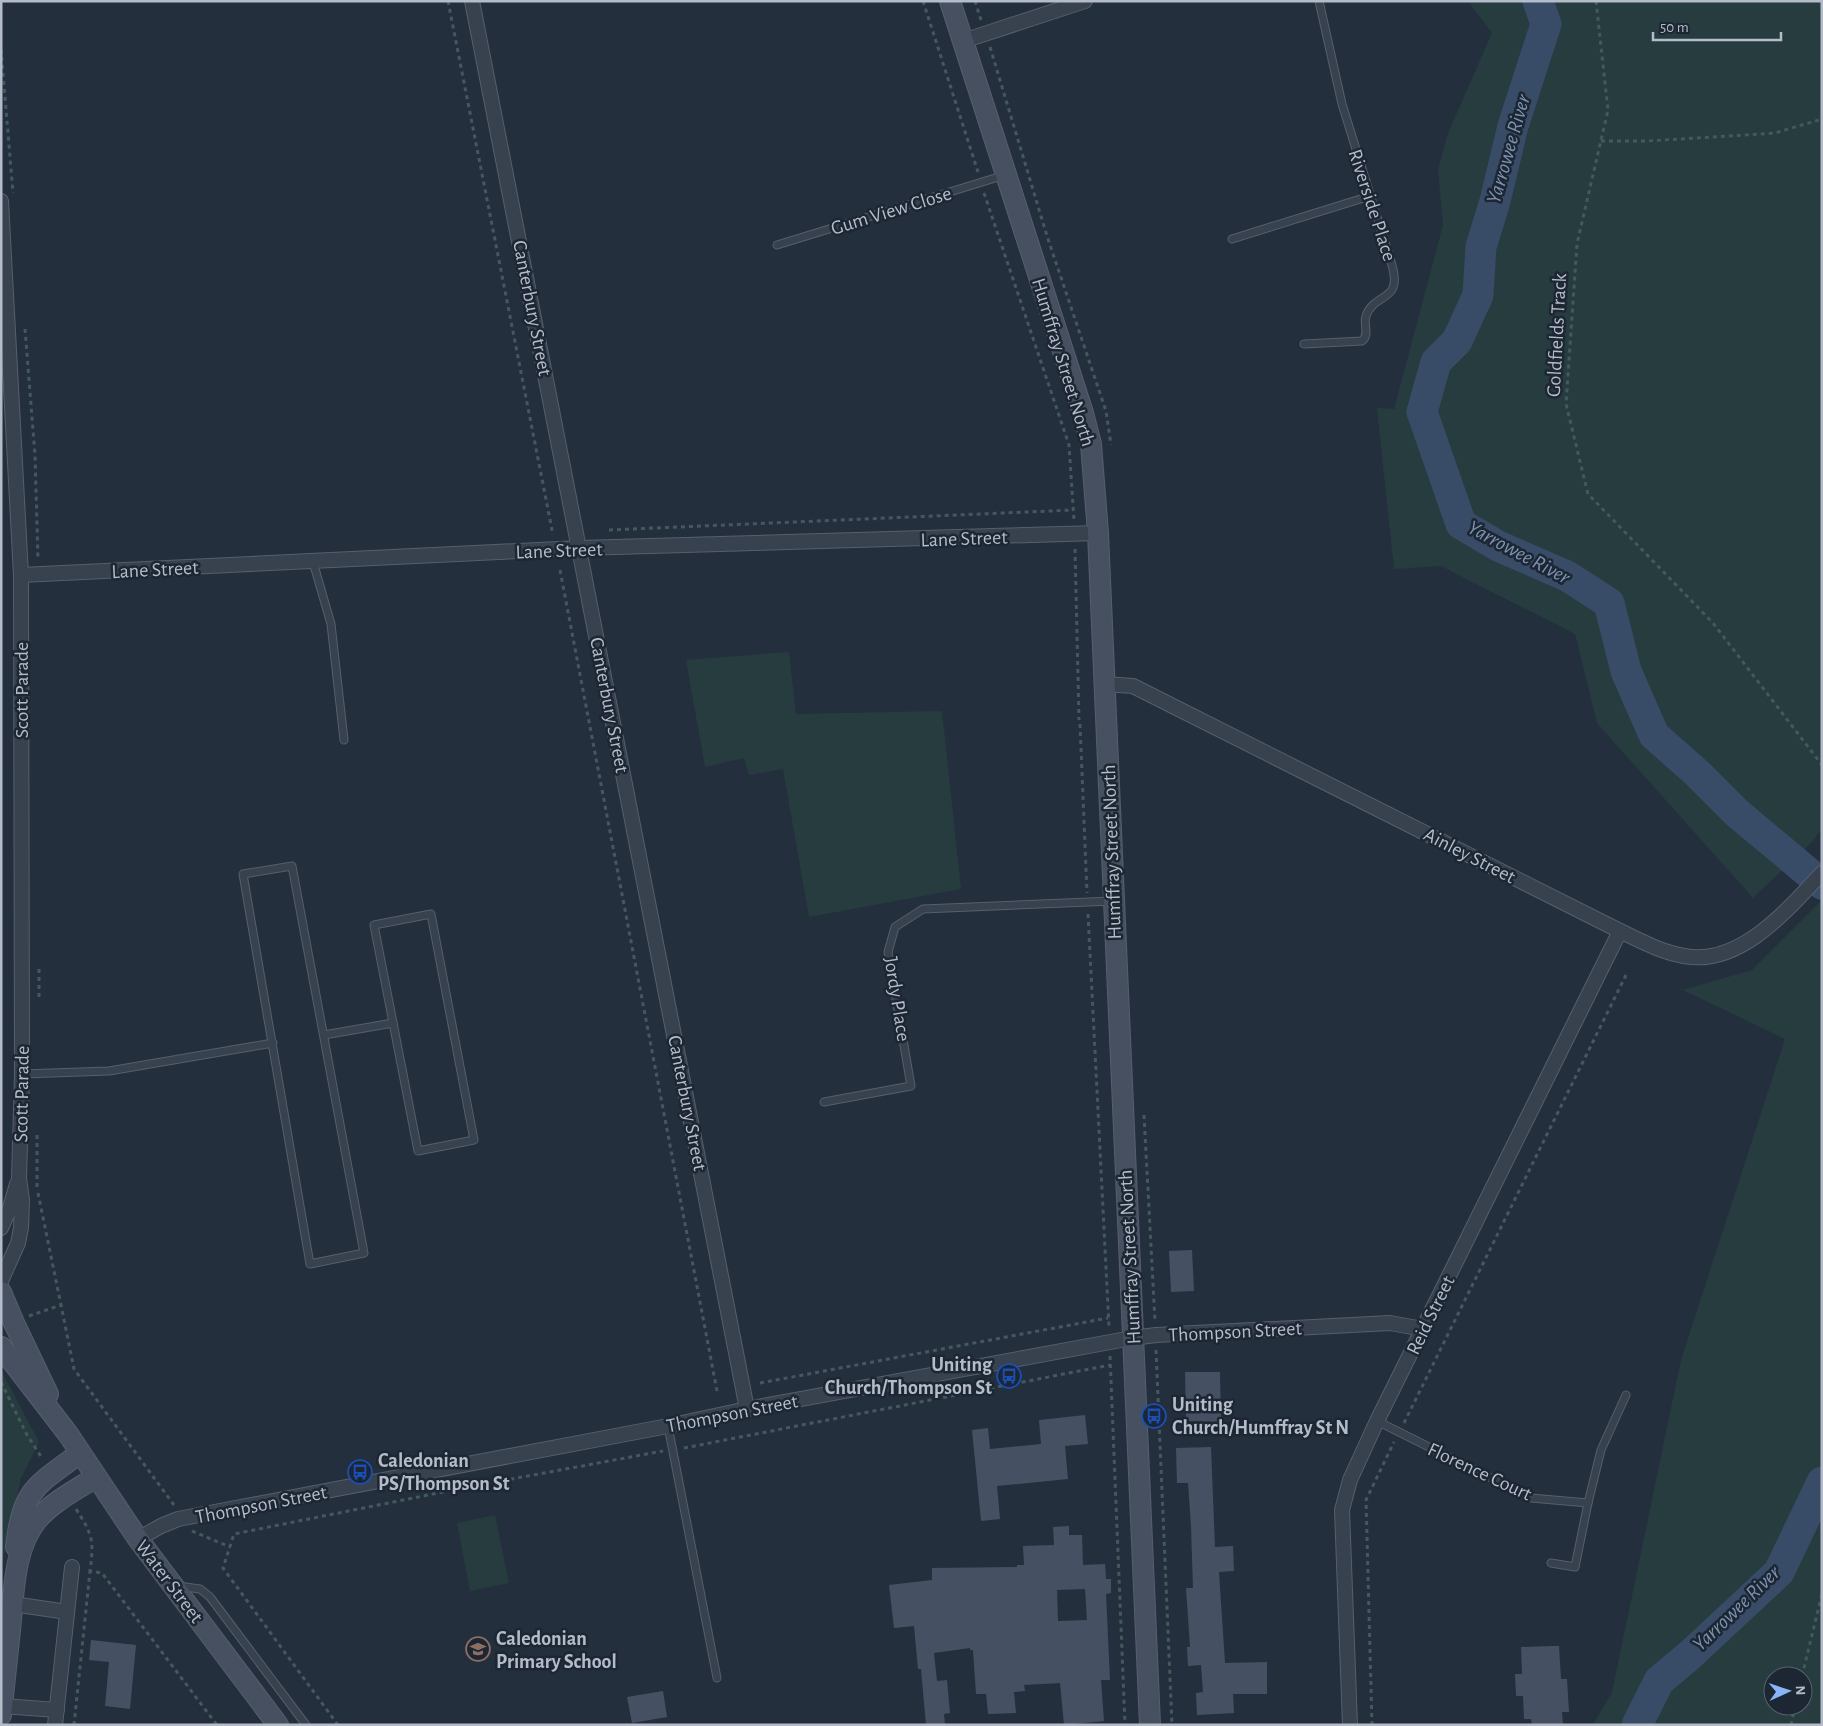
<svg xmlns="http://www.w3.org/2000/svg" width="1823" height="1726" font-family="'Alegreya Sans',sans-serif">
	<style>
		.green { fill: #263c3f; fill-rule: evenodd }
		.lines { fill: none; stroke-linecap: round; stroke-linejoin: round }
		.river { stroke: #394c67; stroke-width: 31 }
		.building { fill: #455162; fill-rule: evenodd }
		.lane-casing { stroke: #565f6c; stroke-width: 9 }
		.street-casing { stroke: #565f6c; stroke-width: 16 }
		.secondary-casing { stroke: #565f6c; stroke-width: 22 }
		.path { stroke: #44595c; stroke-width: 3; stroke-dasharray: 4 4; stroke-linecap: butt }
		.lane { stroke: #38414e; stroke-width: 7 }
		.street { stroke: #38414e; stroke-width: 14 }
		.secondary { stroke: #465061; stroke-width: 20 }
		.labels { text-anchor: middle; stroke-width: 5; stroke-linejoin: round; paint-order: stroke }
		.street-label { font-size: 20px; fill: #b4bcc9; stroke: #1d2633 }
		.poi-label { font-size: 20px; font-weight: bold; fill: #b4bcc9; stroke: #1d2633; text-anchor: start }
		.water-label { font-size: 21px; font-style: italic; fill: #7c92b1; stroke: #1d2633 }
	</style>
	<rect width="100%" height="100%" fill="#242f3e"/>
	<g class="green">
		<polygon points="1468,1 1822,1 1822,828 1813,841 1753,898 1597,723 1575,634 1441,566 1394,569 1377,408 1394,409 1443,225 1438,169 1448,133 1492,33"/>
		<polygon points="789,652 796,714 942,711 961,889 809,917 783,769 749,775 744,758 705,767 686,660"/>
		<path d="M1822 900V1725H1593L1612 1692 1681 1360 1785 1039 1683 990 1752 970ZM1773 1676H1803V1706H1773Z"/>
		<polygon points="1,1370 39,1442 21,1478 1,1568"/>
		<polygon points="495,1515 509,1583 470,1591 457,1523"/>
	</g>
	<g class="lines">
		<g class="river">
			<polyline points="1538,1 1546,24 1513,126 1495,201 1481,247 1478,295 1457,341 1436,362 1422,412 1461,524 1498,546 1567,576 1609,603 1626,671 1654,735 1697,773 1737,813 1822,884"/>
			<polyline points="1637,1725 1659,1681 1690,1655 1779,1572 1822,1482"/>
		</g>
	</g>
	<g class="building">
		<polygon points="1192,1250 1194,1291 1171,1292 1169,1251"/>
		<polygon points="1185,1372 1220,1372 1221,1422 1186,1421"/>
		<polygon points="1085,1415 1088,1444 1065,1446 1068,1479 997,1486 1000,1519 981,1521 972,1430 988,1428 990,1449 1041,1444 1039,1420"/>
		<polygon points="1211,1447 1215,1547 1233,1546 1234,1571 1219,1572 1225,1663 1267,1662 1267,1694 1233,1694 1234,1713 1197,1715 1196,1693 1203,1692 1201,1665 1188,1666 1187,1647 1190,1647 1186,1588 1193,1588 1191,1526 1188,1483 1177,1483 1176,1448"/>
		<path d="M1069 1526V1535H1082L1083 1565 1105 1564 1106 1579H1111V1593L1106 1594 1110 1680H1101L1104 1721 1064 1725 1060 1683 1024 1685 1025 1691 1014 1692 1016 1713 988 1714 986 1694H976L973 1650H970V1648L934 1653 937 1681 947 1680 950 1713 944 1714 945 1725H926L921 1669H918L914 1626 894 1628 889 1585 932 1580V1568L1017 1567V1565H1024L1023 1546 1054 1545 1053 1527ZM1085 1589 1087 1620 1058 1621 1057 1590Z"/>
		<polygon points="91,1640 136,1645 130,1709 105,1706 109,1662 89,1660"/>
		<polygon points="1552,1646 1559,1646 1561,1679 1567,1679 1569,1712 1562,1712 1563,1725 1532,1725 1531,1719 1524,1719 1523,1696 1516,1696 1515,1674 1522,1674 1521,1647"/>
		<polygon points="663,1691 667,1717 632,1723 627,1697"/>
	</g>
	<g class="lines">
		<g class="lane-casing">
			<g id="lane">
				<polyline points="1232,239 1370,196"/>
				<polyline points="777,245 1005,175"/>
				<path d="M1304 344 1362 341C1370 335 1363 324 1366 316 1374 292 1403 303 1392 265L1342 104 1319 1"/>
				<polyline points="313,562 331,624 344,740"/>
				<polygon points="292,866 364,1253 310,1264 243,874"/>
				<polygon points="431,914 474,1140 418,1151 374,925"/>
				<polyline points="324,1035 393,1023"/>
				<polyline points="22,1074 109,1071 273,1043"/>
				<polyline points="824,1102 911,1086 888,952 895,927 923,909 1113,901"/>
				<polyline points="1377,1421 1531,1498 1588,1503 1601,1450 1626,1395"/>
				<polyline points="668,1426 717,1678"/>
				<polyline points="1551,1563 1575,1567 1588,1503"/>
				<polyline points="178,1586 200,1589 210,1597 306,1725"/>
			</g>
		</g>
		<g class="street-casing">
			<g id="street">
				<polyline points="472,1 747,1409"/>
				<polyline points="963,41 1085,1"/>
				<polyline points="1,201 21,575 22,1074 19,1178 22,1200 21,1228 18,1243 1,1281"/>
				<polyline points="21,575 580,548 1098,533"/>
				<path d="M1104 684 1133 686 1620 931C1641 941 1661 952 1684 956 1740 967 1788 909 1822 873"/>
				<polyline points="1,1228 10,1208 17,1184"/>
				<polyline points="138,1539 161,1526 178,1519 668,1426 747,1409 1132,1338 1156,1335 1390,1323 1423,1329"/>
				<polyline points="13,1604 67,1612"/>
				<polyline points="2,1706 57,1710"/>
				<polyline points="55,1725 72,1567"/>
				<polyline points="1350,1725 1342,1510 1350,1480 1377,1421 1620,931"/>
			</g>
		</g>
		<g class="secondary-casing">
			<g id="secondary">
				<polyline points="950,1 1083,413 1091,444 1098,533 1150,1725"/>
				<polyline points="1,1292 14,1323 48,1394"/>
				<polyline points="1,1347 68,1434 138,1539 278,1725"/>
				<path d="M16 1547C22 1489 36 1486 80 1453"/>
				<path d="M1 1715C4 1686 7 1658 10 1630 14 1595 13 1549 37 1520 52 1502 76 1490 96 1477"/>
			</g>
		</g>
		<g class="path">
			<polyline points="448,1 553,535"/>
			<polyline points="923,1 978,172"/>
			<polyline points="975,1 981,20"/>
			<polyline points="1596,1 1608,110 1577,244 1566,404 1588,494 1713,623 1822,765"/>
			<polyline points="990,47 1047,236 1106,411 1111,445"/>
			<polyline points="1,49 13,193"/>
			<polyline points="1601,141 1647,141 1775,133 1822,119"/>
			<polyline points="984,193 1069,445 1074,520"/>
			<polyline points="25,329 35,455 38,560"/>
			<polyline points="609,530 1073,510"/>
			<polyline points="1075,549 1079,720"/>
			<polyline points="560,570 717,1391"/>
			<polyline points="1080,724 1087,893"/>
			<polyline points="1088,914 1109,1327"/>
			<polyline points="39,997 39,965"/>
			<polyline points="1144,1115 1155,1321"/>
			<polyline points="37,1187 37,1135"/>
			<polyline points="38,1193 61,1305"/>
			<polyline points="29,1316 61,1305 74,1369 174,1505"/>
			<polyline points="1156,1350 1172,1725"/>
			<polyline points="1110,1356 1125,1725"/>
			<polyline points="1,1382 27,1435 42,1458"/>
			<polyline points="760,1383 1108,1318"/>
			<polyline points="1404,1423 1627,973"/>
			<polyline points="684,1448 1110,1365"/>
			<path d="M76 1509C93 1535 94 1541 90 1571L102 1573 217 1725"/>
			<polyline points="192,1531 230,1547"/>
			<polyline points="1802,1676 1822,1594"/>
			<polyline points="74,1725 90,1571"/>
			<polyline points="338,1725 223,1568 234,1534 463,1488 663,1451"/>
			<polyline points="1372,1725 1366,1500 1394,1442"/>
			<polyline points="1791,1725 1795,1706"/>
		</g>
		<use href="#lane" class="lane"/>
		<use href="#street" class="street"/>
		<use href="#secondary" class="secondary"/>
	</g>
	<defs>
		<g id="bus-ring" transform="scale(1.25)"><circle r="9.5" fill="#1d2633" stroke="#1a4fb4" stroke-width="1.5"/><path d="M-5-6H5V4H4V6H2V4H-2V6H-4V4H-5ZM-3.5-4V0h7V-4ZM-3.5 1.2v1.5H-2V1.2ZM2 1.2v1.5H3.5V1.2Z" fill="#1a4fb4"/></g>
		<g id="school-ring" transform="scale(1.25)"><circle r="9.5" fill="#1d2633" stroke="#8d6e63" stroke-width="1.5"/><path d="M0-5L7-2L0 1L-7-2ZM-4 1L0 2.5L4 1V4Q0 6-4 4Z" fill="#8d6e63"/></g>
	</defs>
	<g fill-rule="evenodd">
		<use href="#bus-ring" x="1009" y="1376"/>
		<use href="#bus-ring" x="1154" y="1416"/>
		<use href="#bus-ring" x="360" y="1472"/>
		<use href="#school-ring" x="478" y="1649"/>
	</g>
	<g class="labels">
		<g class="street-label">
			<text transform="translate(1373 205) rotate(72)" y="7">Riverside Place</text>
			<text transform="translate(891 210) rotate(-17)" y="7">Gum View Close</text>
			<text transform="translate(533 308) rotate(79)" y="7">Canterbury Street</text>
			<text transform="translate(1556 335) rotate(-87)" y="7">Goldfields Track</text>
			<text transform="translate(1064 362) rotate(73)" y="7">Humffray Street North</text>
			<text transform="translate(964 538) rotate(-2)" y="7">Lane Street</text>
			<text transform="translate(559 550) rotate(-2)" y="7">Lane Street</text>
			<text transform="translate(155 569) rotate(-3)" y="7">Lane Street</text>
			<text transform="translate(21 690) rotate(-90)" y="7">Scott Parade</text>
			<text transform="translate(610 705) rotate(79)" y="7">Canterbury Street</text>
			<text transform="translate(1111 852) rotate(-92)" y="7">Humffray Street North</text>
			<text transform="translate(1470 855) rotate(27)" y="7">Ainley Street</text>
			<text transform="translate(898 999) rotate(81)" y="7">Jordy Place</text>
			<text transform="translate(21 1094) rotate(-89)" y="7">Scott Parade</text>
			<text transform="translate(688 1103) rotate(79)" y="7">Canterbury Street</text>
			<text transform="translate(1129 1257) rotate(-93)" y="7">Humffray Street North</text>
			<text transform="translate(1430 1315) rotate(-64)" y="7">Reid Street</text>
			<text transform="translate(1235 1331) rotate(-3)" y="7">Thompson Street</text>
			<text transform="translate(732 1413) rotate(-11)" y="7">Thompson Street</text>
			<text transform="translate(1480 1471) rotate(25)" y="7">Florence Court</text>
			<text transform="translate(261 1504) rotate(-11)" y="7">Thompson Street</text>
			<text transform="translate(170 1581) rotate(53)" y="7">Water Street</text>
		</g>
		<g class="poi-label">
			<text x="992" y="1371" text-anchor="end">Uniting<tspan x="992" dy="23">Church/Thompson St</tspan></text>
			<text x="1172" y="1411">Uniting<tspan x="1172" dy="23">Church/Humffray St N</tspan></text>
			<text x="378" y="1467">Caledonian<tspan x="378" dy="23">PS/Thompson St</tspan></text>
			<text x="496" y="1645">Caledonian<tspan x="496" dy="23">Primary School</tspan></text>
		</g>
		<g class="water-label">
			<text transform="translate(1508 149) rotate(-74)" y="7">Yarrowee River</text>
			<text transform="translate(1519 552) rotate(28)" y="7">Yarrowee River</text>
			<text transform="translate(1736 1608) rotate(-44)" y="7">Yarrowee River</text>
		</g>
	</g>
	<rect width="1823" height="1726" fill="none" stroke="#b4bcc9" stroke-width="5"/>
	<g transform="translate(1788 1691) rotate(87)"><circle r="24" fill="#1d2633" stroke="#59626f"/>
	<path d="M0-4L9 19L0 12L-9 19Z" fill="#8ab4f8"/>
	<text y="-8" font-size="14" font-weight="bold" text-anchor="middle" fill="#b4bcc9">N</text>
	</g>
	<path d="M1653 32v8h128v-8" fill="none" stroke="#b4bcc9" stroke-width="2.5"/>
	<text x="1660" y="32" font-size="15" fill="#b4bcc9" stroke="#1d2633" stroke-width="4" paint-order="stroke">50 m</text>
</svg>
